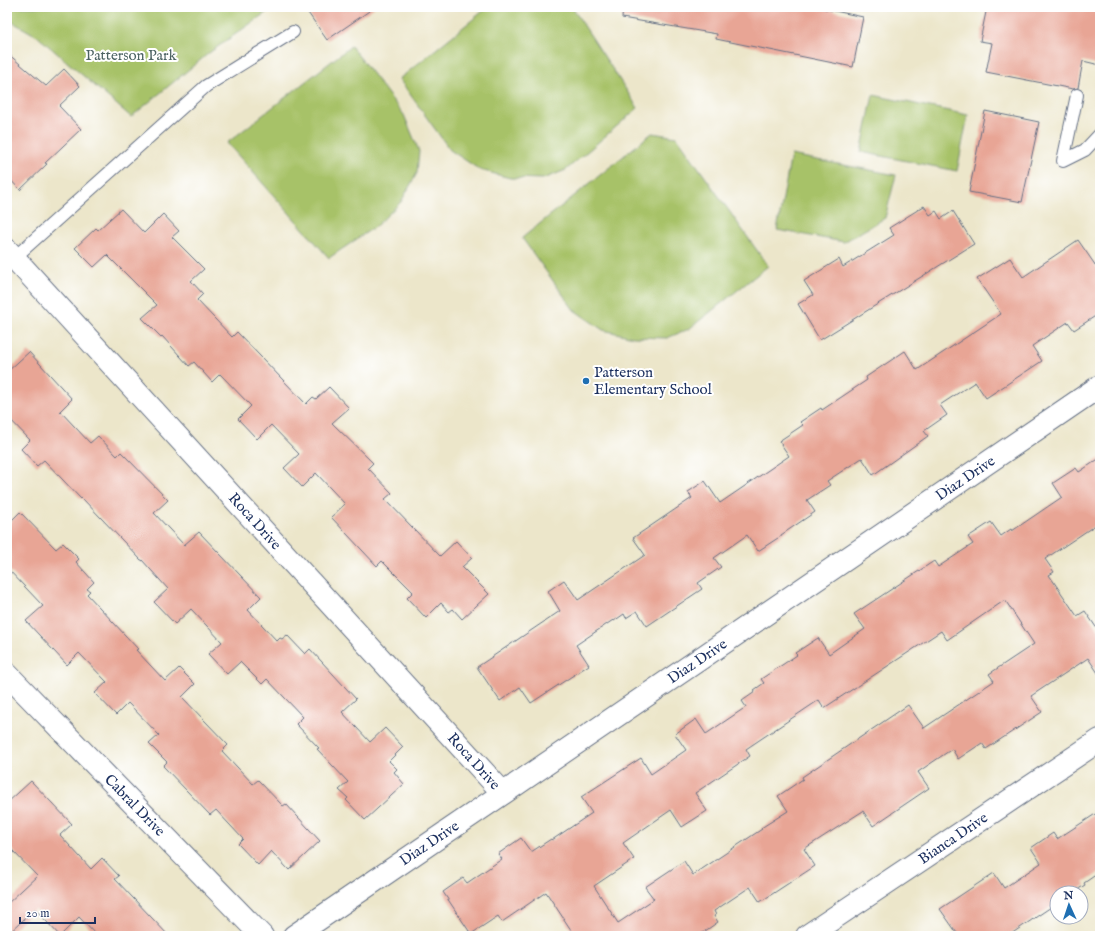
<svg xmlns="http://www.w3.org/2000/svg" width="1107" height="943" font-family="'IM FELL English',serif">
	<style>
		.green { fill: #a7c268; stroke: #617863 }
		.building { fill: #e8a595; fill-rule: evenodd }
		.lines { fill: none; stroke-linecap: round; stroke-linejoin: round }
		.service-casing { stroke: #646f84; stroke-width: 14 }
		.minor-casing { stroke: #646f84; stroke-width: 24 }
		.service { stroke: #fff; stroke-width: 12 }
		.minor { stroke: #fff; stroke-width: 22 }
		.poi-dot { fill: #1f6fb2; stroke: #fff; stroke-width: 1.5 }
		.labels { text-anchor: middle; stroke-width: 4; stroke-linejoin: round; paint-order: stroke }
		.park-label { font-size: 15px; fill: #4c6262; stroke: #fff }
		.poi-label { font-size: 15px; fill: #1b2f5e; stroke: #fff; text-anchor: start }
		.street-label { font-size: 15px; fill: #1b2f5e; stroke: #fff }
	</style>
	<rect width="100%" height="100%" fill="#fff"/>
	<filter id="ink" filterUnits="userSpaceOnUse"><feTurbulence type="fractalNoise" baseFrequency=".025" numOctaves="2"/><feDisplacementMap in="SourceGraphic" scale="8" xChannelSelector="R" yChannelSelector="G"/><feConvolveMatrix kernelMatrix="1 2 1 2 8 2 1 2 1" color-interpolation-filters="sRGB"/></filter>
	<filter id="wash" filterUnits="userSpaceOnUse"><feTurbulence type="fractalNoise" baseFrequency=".012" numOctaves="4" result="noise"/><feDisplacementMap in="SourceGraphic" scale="16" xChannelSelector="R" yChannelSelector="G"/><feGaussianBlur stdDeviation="0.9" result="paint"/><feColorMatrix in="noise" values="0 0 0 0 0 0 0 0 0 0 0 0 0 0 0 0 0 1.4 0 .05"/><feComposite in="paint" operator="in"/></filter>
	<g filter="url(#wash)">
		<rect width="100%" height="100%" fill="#ece6ca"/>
		<g class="green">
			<polygon points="7,7 274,7 209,53 131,117 37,36 7,19"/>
			<polygon points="488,7 572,7 638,108 566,170 543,179 510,178 480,170 450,150 399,79"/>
			<polygon points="351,46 404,115 419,151 417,173 401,202 376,226 329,258 227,143"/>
			<polygon points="873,95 968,115 957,171 861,152"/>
			<polygon points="652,133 677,137 768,266 689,329 667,338 633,337 603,330 574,310 522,238"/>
			<polygon points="791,155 896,175 885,218 844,242 777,230"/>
		</g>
		<g id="blocks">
			<g class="building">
				<polygon points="304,7 375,7 327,40"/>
				<polygon points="623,7 816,7 863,17 853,67 716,39 717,34 622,18"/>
				<polygon points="987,7 1100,7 1100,65 1083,61 1078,88 1073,89 986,72 992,43 980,41"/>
				<polygon points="7,53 46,86 64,69 80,86 59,106 81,129 45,163 47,164 20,190 7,176"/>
				<polygon points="985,111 1039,122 1022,202 969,192"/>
				<polygon points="924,206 930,215 936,211 941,219 953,211 974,244 820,340 798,304 813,295 804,281 839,259 843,267 894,235 889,228"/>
				<polygon points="121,209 144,233 163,214 179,231 172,237 204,269 191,281 203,294 197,300 232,337 237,332 306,404 313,397 316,399 329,387 349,408 332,423 373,463 368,468 392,493 385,499 440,556 456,541 472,558 462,567 489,594 462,619 453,609 449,612 441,603 426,618 407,598 413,592 382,561 377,566 331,517 345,504 316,473 302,487 284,468 299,454 271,425 257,439 238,419 251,406 220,374 212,382 194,362 189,366 162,336 161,337 142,318 157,305 107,255 94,267 75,248 96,228 98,230"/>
				<polygon points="1078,240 1100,272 1100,313 1074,330 1068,322 1032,346 1042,361 986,398 975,382 940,405 947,415 924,431 928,436 873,475 862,458 827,481 830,485 807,500 815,512 781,535 781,536 758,551 747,535 714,558 721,567 698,583 702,589 647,626 637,611 626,618 624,614 614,621 613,620 576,645 589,665 531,703 520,687 500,701 477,667 560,611 548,591 564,580 578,600 645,555 633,538 692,498 688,492 705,481 720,503 789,456 779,441 803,425 800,422 821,408 822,410 867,380 866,377 905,351 917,370 1001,314 977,279 1010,258 1023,277"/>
				<polygon points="29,352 72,399 60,411 90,443 98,436 117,456 121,452 168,500 154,513 184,545 199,532 261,597 248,610 277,641 280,638 282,639 287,635 305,654 310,649 356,699 342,712 370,742 385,728 403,747 389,761 397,769 394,772 404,784 365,820 346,800 348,798 339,790 348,782 317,749 319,748 296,724 303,717 267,679 262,684 240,662 227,674 208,654 222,642 191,609 175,624 154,602 168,589 142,560 141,560 82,498 81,499 44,460 37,466 21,449 30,440 7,416 7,372"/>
				<path d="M1100 458V522L1045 559 1054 572 1049 575 1077 616 1085 611 1100 633V676L1088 658 1031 696 1042 712 986 749 982 743 958 759 952 749 918 772 929 788 873 826 863 811 804 849 815 866 760 902 750 887 714 911 716 915 714 916 718 922 698 936H575L546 892 502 922 498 916 471 934 443 892 463 878 467 883 502 859 498 854 521 838 531 852 551 839 552 840 592 813 581 797 641 758 651 774 686 750 675 734 696 719 706 734 746 707 742 701 755 692 754 690 764 683 761 679 797 655 795 653 818 638 829 654 865 629 854 614 934 561 938 567 973 544 968 537 991 522 1001 536 1011 529 1012 531 1062 497 1053 483 1076 468 1079 472ZM1005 600 1034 644 989 674 994 681 924 728 908 705 802 777 803 779 778 796 788 811 761 828 762 829 693 875 684 861 645 887 654 899 618 923 594 886 634 859 623 843 671 810 682 827 707 811 695 793 750 756 746 749 819 700 824 708 941 631 947 640Z"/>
				<polygon points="20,512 56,549 63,543 79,559 76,562 94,582 87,589 90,591 87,594 138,649 136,650 165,681 179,668 195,684 182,697 228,745 222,751 253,784 258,780 283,806 286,804 320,841 289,870 271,851 258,865 238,844 243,839 216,810 210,815 163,766 167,762 149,744 159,735 128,703 116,715 95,693 107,682 79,653 67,665 26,621 43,606 7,568 7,525"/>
				<polygon points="31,781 72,824 60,835 91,869 102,858 119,876 115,879 169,936 97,936 79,917 60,936 35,909 7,935 7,904 37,876 12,850 7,850 7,803"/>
				<polygon points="1100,811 1100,872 1084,883 1085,885 1072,893 1057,893 1057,903 1008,936 959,936 940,909 994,873 1004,888 1041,863 1031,848 1053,833 1057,839"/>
			</g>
		</g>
	</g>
	<g filter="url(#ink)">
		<use href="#blocks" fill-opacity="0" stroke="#646f84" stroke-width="1"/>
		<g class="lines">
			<g class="service-casing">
				<g id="service">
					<polyline points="1077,95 1063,161 1085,150 1100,134"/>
					<polyline points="14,258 206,86 293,32"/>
				</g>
			</g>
			<g class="minor-casing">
				<g id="minor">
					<polyline points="7,250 503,793"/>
					<polyline points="7,674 262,936"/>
					<polyline points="294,936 1100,386"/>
					<polyline points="807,936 1100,740"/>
				</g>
			</g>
			<use href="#service" class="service"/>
			<use href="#minor" class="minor"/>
		</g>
	</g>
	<circle class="poi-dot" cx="586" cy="381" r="4"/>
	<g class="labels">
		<g class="park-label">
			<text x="131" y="60">Patterson Park</text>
		</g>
		<g class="poi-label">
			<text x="594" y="377">Patterson<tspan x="594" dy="17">Elementary School</tspan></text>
		</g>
		<g class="street-label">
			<text transform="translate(965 478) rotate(-34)" y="5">Diaz Drive</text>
			<text transform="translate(255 521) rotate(48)" y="5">Roca Drive</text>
			<text transform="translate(697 661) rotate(-34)" y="5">Diaz Drive</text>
			<text transform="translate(474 761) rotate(48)" y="5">Roca Drive</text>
			<text transform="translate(135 805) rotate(46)" y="5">Cabral Drive</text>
			<text transform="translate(953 838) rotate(-34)" y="5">Bianca Drive</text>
			<text transform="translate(429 843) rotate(-34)" y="5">Diaz Drive</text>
		</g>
	</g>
	<rect width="1107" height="943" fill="none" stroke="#fff" stroke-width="24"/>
	<g transform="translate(1069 905) rotate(357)"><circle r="19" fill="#ffffff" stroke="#a4acbf"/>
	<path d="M0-3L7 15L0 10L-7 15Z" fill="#1f6fb2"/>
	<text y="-6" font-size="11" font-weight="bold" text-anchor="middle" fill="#1b2f5e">N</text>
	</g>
	<path d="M20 917v6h75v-6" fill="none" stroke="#1b2f5e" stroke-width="2"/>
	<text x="26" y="917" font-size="12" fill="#1b2f5e" stroke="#ffffff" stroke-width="3" paint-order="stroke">20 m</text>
</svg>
